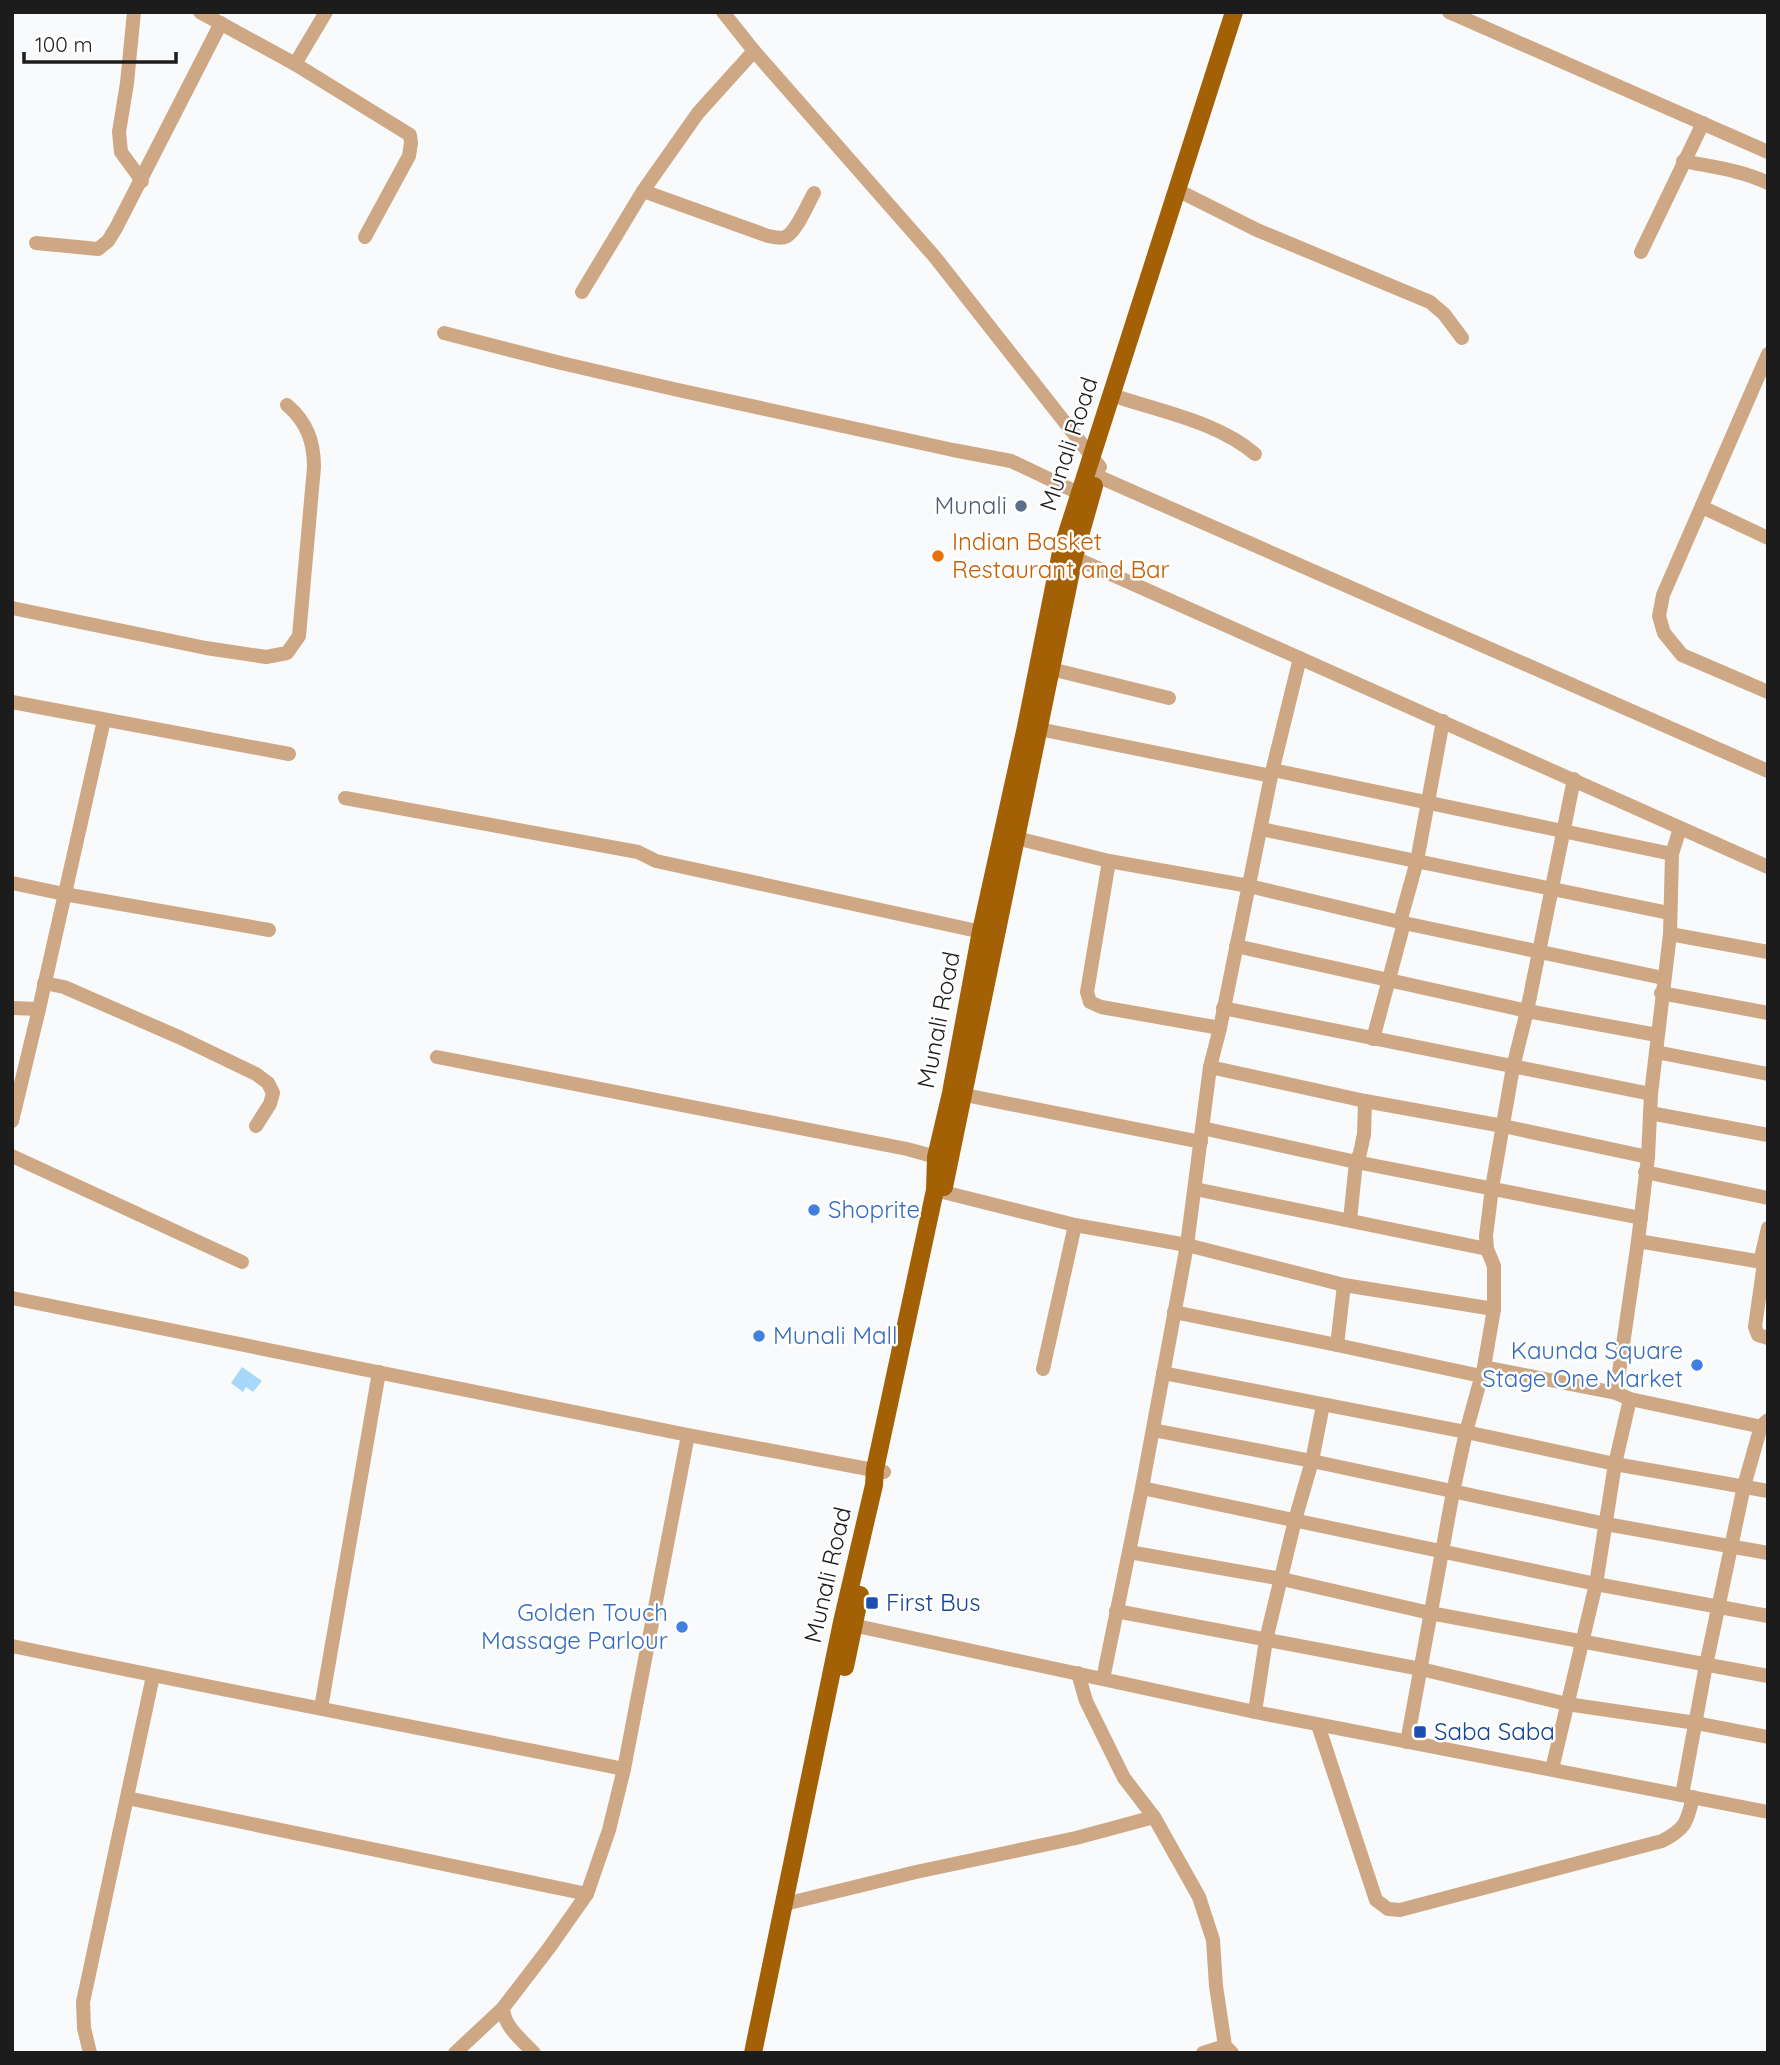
<svg xmlns="http://www.w3.org/2000/svg" width="1780" height="2065" font-family="Quicksand,sans-serif">
	<style>
		.water { fill: #a6d9f9 }
		.lines { fill: none; stroke-linecap: round; stroke-linejoin: round }
		.minor { stroke: #cea885; stroke-width: 14 }
		.major { stroke: #a46004; stroke-width: 18 }
		.service-dot { fill: #5c6f8a; stroke: #fff; stroke-width: 2.5 }
		.food-dot { fill: #e8710a; stroke: #fff; stroke-width: 2.5 }
		.shop-dot { fill: #3f7fe0; stroke: #fff; stroke-width: 2.5 }
		.transit-dot { fill: #1a4fb4; stroke: #fff; stroke-width: 2.5 }
		.labels { text-anchor: middle; stroke-width: 5; stroke-linejoin: round; paint-order: stroke }
		.street-label { font-size: 24px; fill: #1c1c1d; stroke: #fff }
		.service-label { font-size: 24px; fill: #4e5e75; stroke: #fff; text-anchor: end }
		.food-label { font-size: 24px; fill: #c56008; stroke: #fff; text-anchor: start }
		.shop-label { font-size: 24px; fill: #366cbe; stroke: #fff; text-anchor: start }
		.transit-label { font-size: 24px; fill: #164399; stroke: #fff; text-anchor: start }
	</style>
	<rect width="100%" height="100%" fill="#f9fafc"/>
	<polygon class="water" points="242,1367 262,1381 253,1392 246,1387 243,1392 231,1383"/>
	<g class="lines">
		<g class="minor">
			<polyline points="134,12 127,83 119,132 121,152 142,181"/>
			<polyline points="200,12 295,64 326,12"/>
			<polyline points="723,12 754,51 934,256 1100,467"/>
			<polyline points="1449,12 1768,152"/>
			<path d="M754 51 698 113 643 191 768 236C773 237 780 239 785 237 796 233 808 203 814 193"/>
			<polyline points="295,64 410,135 411,143 409,156 365,237"/>
			<path d="M1683 161C1712 167 1741 170 1768 183"/>
			<polyline points="1177,190 1257,230 1430,302 1444,314 1462,338"/>
			<polyline points="36,243 98,249 108,241 116,228 221,23"/>
			<polyline points="1641,252 1703,123"/>
			<polyline points="582,292 643,191"/>
			<polyline points="444,333 561,363 678,390 953,450 1011,461 1089,498"/>
			<polyline points="1768,354 1663,595 1659,616 1664,633 1682,655 1768,692"/>
			<path d="M1121 398C1167 413 1218 423 1255 454"/>
			<polyline points="1097,476 1768,771"/>
			<polyline points="1702,507 1768,538"/>
			<polyline points="1066,554 1768,867"/>
			<path d="M12 608 206 648 266 657 287 653 299 636 314 467C314 442 307 422 287 405"/>
			<polyline points="1051,669 1169,698"/>
			<polyline points="12,702 289,754"/>
			<polyline points="1029,727 1271,776"/>
			<polyline points="1273,770 1672,854"/>
			<polyline points="345,798 638,852 656,861 991,934"/>
			<polyline points="1261,829 1669,913"/>
			<polyline points="1008,836 1109,861 1249,886 1404,923 1663,978"/>
			<polyline points="1109,861 1087,992 1090,1002 1101,1007 1220,1028"/>
			<polyline points="12,883 64,894 269,930"/>
			<polyline points="1400,922 1417,861 1443,721"/>
			<polyline points="1670,934 1768,952"/>
			<polyline points="1236,946 1527,1011 1657,1035"/>
			<polyline points="44,983 64,987 181,1038 256,1074 268,1083 273,1093 270,1104 256,1126"/>
			<polyline points="1661,993 1768,1013"/>
			<polyline points="12,1008 39,1009 12,1121"/>
			<polyline points="1223,1008 1651,1094"/>
			<polyline points="39,1009 104,720"/>
			<polyline points="1373,1039 1404,923"/>
			<polyline points="1656,1052 1768,1074"/>
			<polyline points="437,1057 907,1149 936,1157"/>
			<polyline points="1210,1067 1365,1101 1503,1126 1648,1157"/>
			<polyline points="955,1093 1201,1142"/>
			<polyline points="1650,1113 1768,1135"/>
			<polyline points="1202,1128 1356,1162 1641,1218"/>
			<polyline points="12,1156 242,1262"/>
			<polyline points="1645,1172 1768,1198"/>
			<polyline points="1195,1189 1487,1249"/>
			<polyline points="935,1190 1075,1225 1187,1245 1344,1285 1494,1309"/>
			<polyline points="1350,1220 1356,1162 1360,1153 1364,1134 1365,1101"/>
			<polyline points="1638,1241 1768,1263"/>
			<polyline points="1760,1262 1768,1228"/>
			<polyline points="1764,1263 1755,1327 1758,1335 1768,1338"/>
			<polyline points="12,1298 688,1435 884,1472"/>
			<polyline points="1174,1312 1337,1345 1481,1376"/>
			<polyline points="1337,1345 1344,1285"/>
			<polyline points="1484,1367 1616,1393 1630,1399 1767,1428"/>
			<polyline points="1043,1369 1075,1225"/>
			<polyline points="1163,1373 1466,1432 1615,1464 1768,1491"/>
			<polyline points="1616,1393 1638,1241 1648,1157 1651,1094 1670,934 1672,854 1680,828"/>
			<polyline points="1153,1430 1312,1461 1606,1524 1768,1553"/>
			<polyline points="1142,1488 1596,1584 1768,1616"/>
			<polyline points="1129,1552 1282,1579 1430,1613 1768,1676"/>
			<polyline points="1116,1611 1421,1669 1567,1704 1696,1723 1768,1737"/>
			<polyline points="843,1623 1255,1712 1768,1812"/>
			<path d="M12 1646C216 1689 420 1728 624 1769"/>
			<polyline points="1078,1673 1086,1701 1124,1778 1154,1817 1199,1897 1213,1940 1216,1986 1225,2046 1232,2053"/>
			<polyline points="1103,1679 1142,1488 1187,1245 1210,1067 1220,1028 1271,776 1300,658"/>
			<polyline points="321,1708 379,1372"/>
			<polyline points="1255,1712 1266,1640 1295,1520 1312,1461 1323,1405"/>
			<path d="M1318 1725 1376 1900 1388 1909 1400 1910 1662 1841C1686 1829 1687 1822 1693 1797"/>
			<polyline points="1407,1742 1453,1492 1466,1432 1484,1367 1494,1309 1494,1266 1487,1249 1486,1236 1492,1188 1513,1067 1527,1011 1574,779"/>
			<polyline points="1552,1769 1596,1584 1615,1464 1630,1399"/>
			<polyline points="1682,1795 1706,1665 1744,1486 1761,1426 1768,1420"/>
			<polyline points="127,1798 587,1894"/>
			<polyline points="785,1904 916,1872 1076,1838 1154,1817"/>
			<polyline points="90,2053 84,2028 83,2002 153,1676"/>
			<polyline points="455,2053 503,2008"/>
			<path d="M534 2053C522 2040 504 2027 503 2008L549 1948 587 1894 609 1830 624 1769 688 1435"/>
			<polyline points="1203,2053 1225,2046"/>
		</g>
		<g class="major">
			<polyline points="944,1187 1074,557 1094,486"/>
			<polyline points="845,1667 860,1595"/>
			<polyline points="753,2053 842,1622 874,1485 875,1469 935,1190 936,1157 951,1093 981,931 1026,727 1061,552 1234,12"/>
		</g>
	</g>
	<circle class="service-dot" cx="1021" cy="506" r="7"/>
	<circle class="food-dot" cx="938" cy="556" r="7"/>
	<g class="shop-dot">
		<circle cx="814" cy="1210" r="7"/>
		<circle cx="759" cy="1336" r="7"/>
		<circle cx="1697" cy="1365" r="7"/>
		<circle cx="682" cy="1627" r="7"/>
	</g>
	<g class="transit-dot">
		<rect x="865" y="1596" width="14" height="14" rx="3.5"/>
		<rect x="1413" y="1725" width="14" height="14" rx="3.5"/>
	</g>
	<g class="labels">
		<g class="street-label">
			<text transform="translate(1069 444) rotate(-72)" y="8">Munali Road</text>
			<text transform="translate(939 1020) rotate(-79)" y="8">Munali Road</text>
			<text transform="translate(828 1575) rotate(-77)" y="8">Munali Road</text>
		</g>
		<g class="service-label">
			<text x="1007" y="514">Munali</text>
		</g>
		<g class="food-label">
			<text x="952" y="550">Indian Basket<tspan x="952" dy="28">Restaurant and Bar</tspan></text>
		</g>
		<g class="shop-label">
			<text x="828" y="1218">Shoprite</text>
			<text x="773" y="1344">Munali Mall</text>
			<text x="1683" y="1359" text-anchor="end">Kaunda Square<tspan x="1683" dy="28">Stage One Market</tspan></text>
			<text x="668" y="1621" text-anchor="end">Golden Touch<tspan x="668" dy="28">Massage Parlour</tspan></text>
		</g>
		<g class="transit-label">
			<text x="886" y="1611">First Bus</text>
			<text x="1434" y="1740">Saba Saba</text>
		</g>
	</g>
	<rect width="1780" height="2065" fill="none" stroke="#1c1c1d" stroke-width="28"/>
	<path d="M24 52v10h152v-10" fill="none" stroke="#1c1c1d" stroke-width="3.5"/>
	<text x="35" y="52" font-size="21" fill="#1c1c1d" stroke="#ffffff" stroke-width="5" paint-order="stroke">100 m</text>
</svg>
